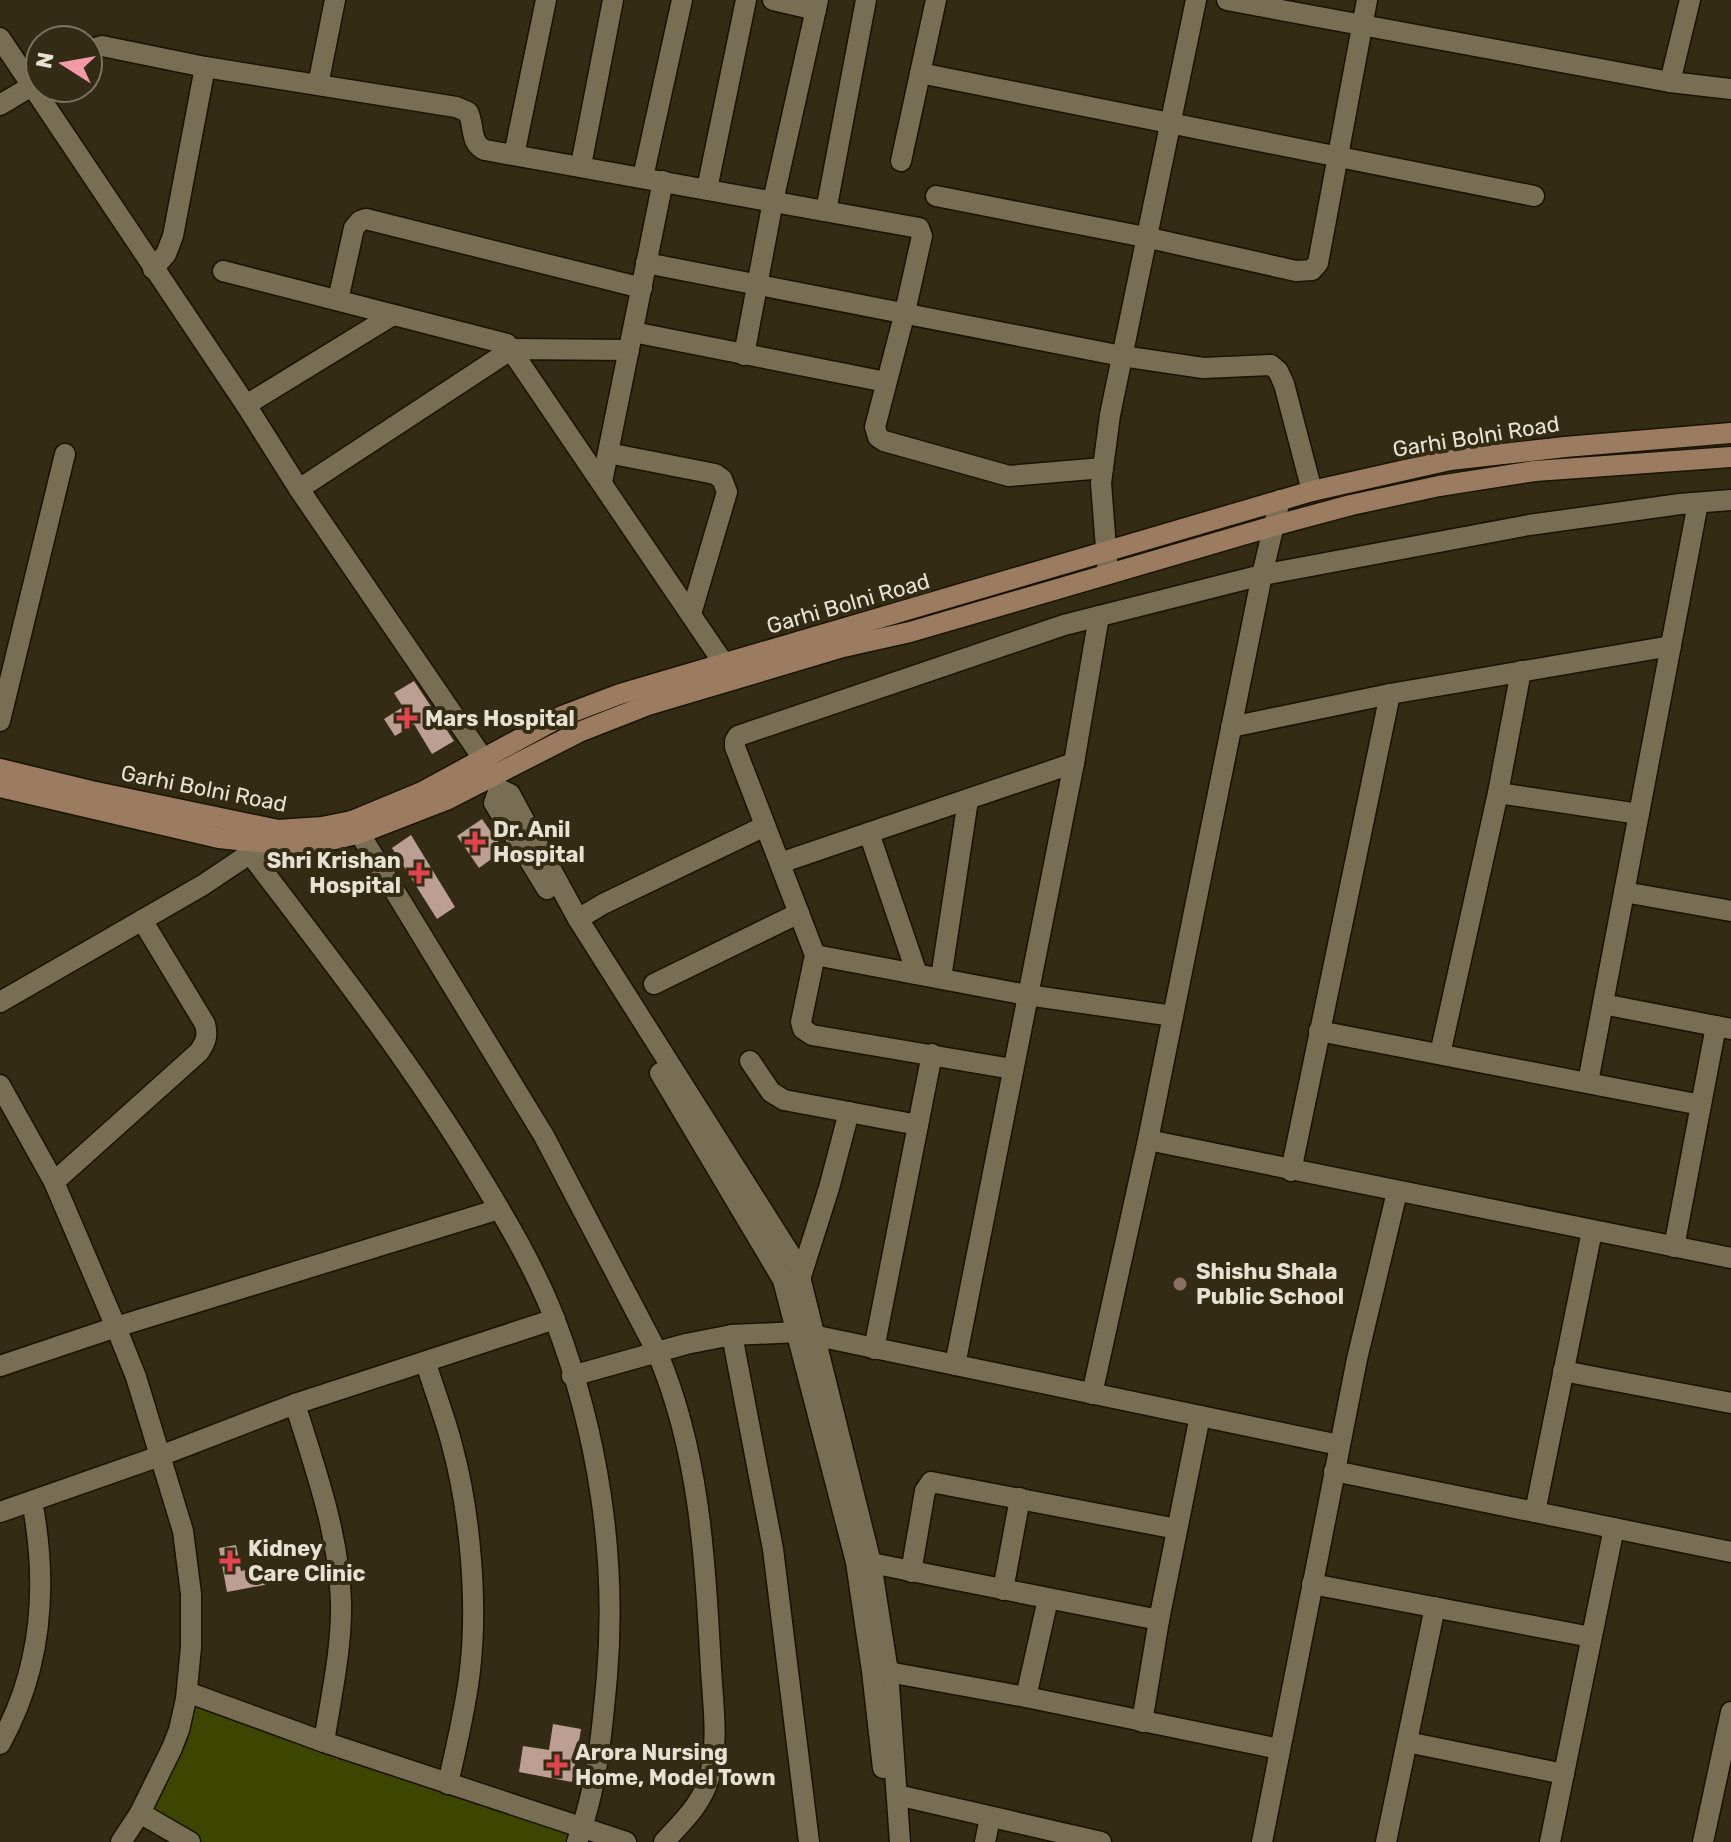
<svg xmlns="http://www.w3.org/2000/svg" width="1731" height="1842" viewBox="0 0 1731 1842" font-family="Rubik,sans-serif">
<rect width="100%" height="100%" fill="#332b13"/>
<!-- green -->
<path fill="#3d4600" d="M184,1704L453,1792L572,1826L566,1842H190L140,1813Z"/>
<!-- building -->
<g fill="#bd9e92">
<path d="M414,681L454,741L432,754L414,724L395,736L384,719L403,707L394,693Z"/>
<path d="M482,819L504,850L479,868L457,836Z"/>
<path d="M411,835L455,907L437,919L392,848Z"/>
<path d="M236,1545L241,1571L267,1566L270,1584L227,1592L219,1548Z"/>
<path d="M553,1724L581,1729L572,1782L519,1772L523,1746L549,1750Z"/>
</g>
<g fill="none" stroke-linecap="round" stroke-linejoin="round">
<defs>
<g id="street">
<path d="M773,0L816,10"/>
<path d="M1227,0L1670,82L1731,89"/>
<path d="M0,38L246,405L299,489L484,760L499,789L510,794L578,919L797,1265L871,1563L888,1672L900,1842"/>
<path d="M88,50L102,46L205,67L456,107L468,112C475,126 469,143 485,150L919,228L922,236L905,312L875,427L878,437L884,441L1009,476L1103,468"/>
<path d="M920,73L1534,196"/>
<path d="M1670,82L1690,0"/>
<path d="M318,85L335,0"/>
<path d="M0,105L40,81"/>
<path d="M514,155L546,0"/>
<path d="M901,161L936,0"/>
<path d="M581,165L613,0"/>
<path d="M643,177L682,0"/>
<path d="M707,189L746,0"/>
<path d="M936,196L1145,237L1296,271L1312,270L1318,263L1367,0"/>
<path d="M826,211L866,0"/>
<path d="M646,263L1122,356L1203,368L1271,365L1278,371L1284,384L1312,491"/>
<path d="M153,269L166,254L173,236L205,67"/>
<path d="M223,271L507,344L733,677"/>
<path d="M338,300L354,228L360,221L366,219L642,288"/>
<path d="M633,332L886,382"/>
<path d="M744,355L773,201L818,0"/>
<path d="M246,405L393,315"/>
<path d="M608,453L715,474L722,479L727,492L691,614"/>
<path d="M602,482L663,181"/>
<path d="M299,489L512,349L629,350"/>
<path d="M1108,574L1101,483L1110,415L1196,0"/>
<path d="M0,721L65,454"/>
<path d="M1231,727L1390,694L1671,646"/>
<path d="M499,789L494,803L547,889"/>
<path d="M1498,793L1639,814"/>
<path d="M352,821L544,1136L657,1352C700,1453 705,1560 711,1669C713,1704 719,1744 709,1778C702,1804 682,1822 664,1842"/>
<path d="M869,833L917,974"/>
<path d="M251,855C331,960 411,1062 479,1175C507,1221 536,1270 555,1320C598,1433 617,1556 607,1676C602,1733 597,1788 577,1842"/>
<path d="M780,863L1074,763"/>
<path d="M1624,892L1731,911"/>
<path d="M578,919L603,904L765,826"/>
<path d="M815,955L1027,995L1173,1016"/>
<path d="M941,978L968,800"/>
<path d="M654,984L799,913"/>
<path d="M0,1002L203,885L261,846"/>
<path d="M1603,1004L1731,1029"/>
<path d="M1319,1031L1701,1105"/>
<path d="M1440,1054L1498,793L1521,671"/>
<path d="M750,1061L771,1092L784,1100L918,1125"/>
<path d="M1012,1069L812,1035L803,1029L801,1022L815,955L735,747V741L738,736L1064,625L1262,575L1529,525L1680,504L1731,500"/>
<path d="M660,1073L783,1280L856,1562L872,1671L883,1768"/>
<path d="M1588,1082L1698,503"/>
<path d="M0,1085L54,1182L116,1327L136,1377L183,1531L191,1594V1647L186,1699L179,1730L172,1748L140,1813L121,1842"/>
<path d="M1148,1140L1731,1258"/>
<path d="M1291,1171L1390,694"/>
<path d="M54,1182L199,1052C206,1042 208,1036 205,1024L142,920"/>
<path d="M1674,1247L1716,1026"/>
<path d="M801,1276L829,1188L849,1112"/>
<path d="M732,1335L773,1549L809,1842"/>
<path d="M874,1349L932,1054"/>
<path d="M426,1363C434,1390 445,1417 452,1445C470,1511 478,1602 470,1670C466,1708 456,1747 448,1784"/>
<path d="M955,1365L1074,763L1099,616"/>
<path d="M0,1366L116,1327L499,1209"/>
<path d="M1563,1371L1731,1403"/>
<path d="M572,1376L686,1344L732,1335L798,1332L1339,1445"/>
<path d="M1092,1394L1148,1140L1262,575L1280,500"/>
<path d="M295,1404C315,1468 339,1534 341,1602C342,1649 331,1696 324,1742"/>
<path d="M1334,1471L1731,1552"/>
<path d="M0,1512L160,1456L295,1404L555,1319"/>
<path d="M1535,1512L1592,1231"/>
<path d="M871,1563L1159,1620"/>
<path d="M911,1572L925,1491L931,1482L1177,1529"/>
<path d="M1312,1584L1591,1637"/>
<path d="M1003,1590L1020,1498"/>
<path d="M888,1672L1026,1697L1279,1749"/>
<path d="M187,1692L324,1742L626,1842"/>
<path d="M1026,1697L1048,1599"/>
<path d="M1142,1722L1159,1620L1200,1416"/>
<path d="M1407,1742L1564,1774"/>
<path d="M0,1744C42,1669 48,1585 32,1501"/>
<path d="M897,1795L1101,1842"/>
<path d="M140,1813L190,1842"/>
<path d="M985,1842L990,1818"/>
<path d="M1262,1842L1357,1359L1397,1192"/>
<path d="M1386,1842L1435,1607"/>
<path d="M1550,1842L1614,1528"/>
<path d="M1703,1842L1731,1712"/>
</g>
<g id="secondary">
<path d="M0,769L91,791L278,830L322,827L352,821L422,792L562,716L620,694L1312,491L1450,460L1565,447L1731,433"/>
<path d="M0,787L219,838L286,845L335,839L361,833L446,800L579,732L648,705L843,647L910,632L1273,526L1351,505L1439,486L1535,471L1731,457"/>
</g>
</defs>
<!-- street casing -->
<use href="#street" stroke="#1a1300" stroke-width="23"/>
<!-- secondary casing -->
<use href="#secondary" stroke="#1a1300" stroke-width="23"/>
<!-- street -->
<use href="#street" stroke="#776e54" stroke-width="20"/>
<!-- secondary -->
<use href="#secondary" stroke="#9c7c61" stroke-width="20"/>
</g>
<!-- markers -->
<g fill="#e0444e" stroke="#332b13" stroke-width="3">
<path d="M403 706h8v8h8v8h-8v8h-8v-8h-8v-8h8z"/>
<path d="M471 830h8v8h8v8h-8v8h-8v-8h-8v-8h8z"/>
<path d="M415 861h8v8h8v8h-8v8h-8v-8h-8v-8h8z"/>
<path d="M226 1549h8v8h8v8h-8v8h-8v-8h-8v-8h8z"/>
<path d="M553 1753h8v8h8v8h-8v8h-8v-8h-8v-8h8z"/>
</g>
<circle fill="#8d6e63" stroke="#332b13" stroke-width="3" cx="1180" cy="1284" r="8"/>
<g text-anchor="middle" stroke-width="8" stroke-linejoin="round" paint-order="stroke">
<!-- street labels -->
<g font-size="22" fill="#e6e1d3" stroke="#332b13">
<text transform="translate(1476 436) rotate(-9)" y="8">Garhi Bolni Road</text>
<text transform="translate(848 603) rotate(-16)" y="8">Garhi Bolni Road</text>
<text transform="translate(204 788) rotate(11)" y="8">Garhi Bolni Road</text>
</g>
<!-- poi labels -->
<g font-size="22" font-weight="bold" fill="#e6e1d3" stroke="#332b13" text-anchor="start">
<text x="425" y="726">Mars Hospital</text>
<text x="493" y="837">Dr. Anil<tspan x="493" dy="25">Hospital</tspan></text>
<text x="401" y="868" text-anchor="end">Shri Krishan<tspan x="401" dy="25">Hospital</tspan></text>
<text x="1196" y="1279">Shishu Shala<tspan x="1196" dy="25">Public School</tspan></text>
<text x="248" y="1556">Kidney<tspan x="248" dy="25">Care Clinic</tspan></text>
<text x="575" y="1760">Arora Nursing<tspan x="575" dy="25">Home, Model Town</tspan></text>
</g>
</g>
<!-- north arrow -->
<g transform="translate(64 64) rotate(281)"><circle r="38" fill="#332b13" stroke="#7b7460" stroke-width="2"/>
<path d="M0-6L14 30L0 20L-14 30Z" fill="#f39aa8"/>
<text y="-12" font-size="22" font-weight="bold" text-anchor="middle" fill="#e6e1d3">N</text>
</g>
</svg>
